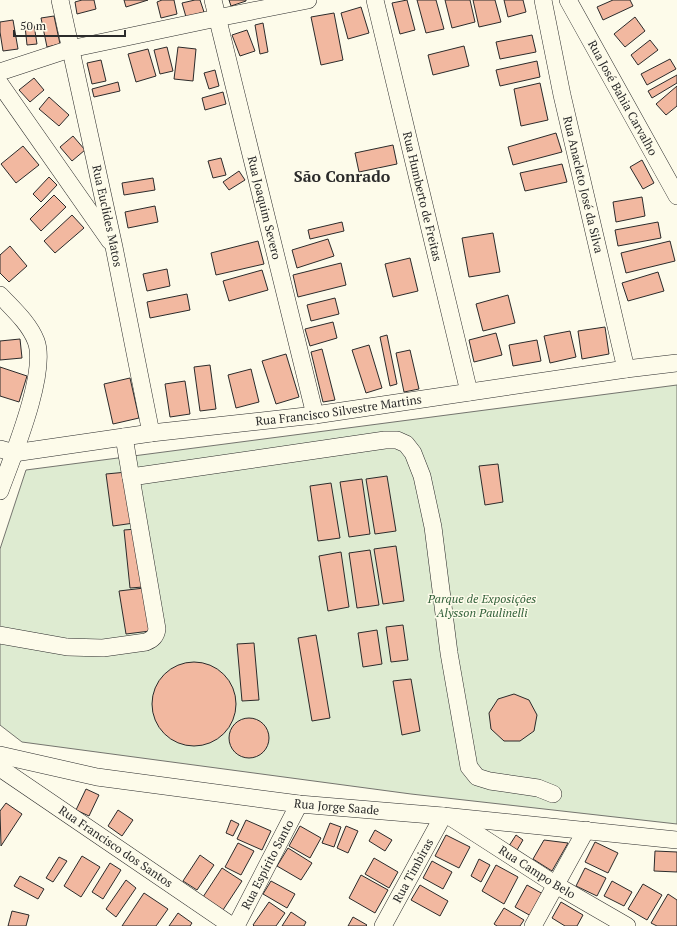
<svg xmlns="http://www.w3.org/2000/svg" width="677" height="926" viewBox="0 0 677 926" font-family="'PT Serif',serif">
<rect width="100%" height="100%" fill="#fdfbea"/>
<!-- green -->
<path fill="#deebd1" stroke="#74746e" d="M677,385V824L411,794L22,742L0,725V549L26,470Z"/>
<!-- building -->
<g fill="#f2b8a0" stroke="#2b2b2b">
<path d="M82,0H94L96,9L77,14L75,2Z"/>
<path d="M124,0H148L126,7Z"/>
<path d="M162,0H174L177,14L161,18L157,2Z"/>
<path d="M195,0H200L204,12L186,17L182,3Z"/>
<path d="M229,0H246V1L231,6Z"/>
<path d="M407,0L415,30L400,34L392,3Z"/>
<path d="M417,0H436L444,29L426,33Z"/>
<path d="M445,0H470L475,22L452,28Z"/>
<path d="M473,0H495L501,22L479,27Z"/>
<path d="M504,0H523L526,12L508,17Z"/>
<path d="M613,0H630L633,6L603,20L597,7Z"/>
<path d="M361,7L369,33L348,39L341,13Z"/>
<path d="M334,13L343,60L321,65L311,17Z"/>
<path d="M54,16L60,44L47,47L41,18Z"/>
<path d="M635,17L645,31L625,47L614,34Z"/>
<path d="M13,20L18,49L3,51L0,32V22Z"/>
<path d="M263,23L268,52L260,54L255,25Z"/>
<path d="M34,25L37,44L27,45L25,26Z"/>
<path d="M247,30L255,51L240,56L232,35Z"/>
<path d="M532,35L536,52L500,59L496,42Z"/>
<path d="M650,40L658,50L638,65L631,55Z"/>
<path d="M464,46L469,66L433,75L428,55Z"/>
<path d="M167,47L173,71L160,74L154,50Z"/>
<path d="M178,47L196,49L193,81L174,79Z"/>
<path d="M148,49L156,76L136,82L128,54Z"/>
<path d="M670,59L676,69L647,85L641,74Z"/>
<path d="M101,60L106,81L92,84L87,63Z"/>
<path d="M537,61L540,77L500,86L496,70Z"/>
<path d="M215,70L219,86L209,89L204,73Z"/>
<path d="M677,75V83L652,98L648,91Z"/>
<path d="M34,78L44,90L30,102L19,90Z"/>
<path d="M118,82L120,91L94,97L92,89Z"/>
<path d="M540,83L548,120L521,126L514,89Z"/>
<path d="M677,86V106L666,115L656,104Z"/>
<path d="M223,92L226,104L205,110L202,98Z"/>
<path d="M49,97L69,115L59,126L39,109Z"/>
<path d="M556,133L562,152L513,165L508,147Z"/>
<path d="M73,136L85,150L72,161L60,147Z"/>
<path d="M393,145L397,164L359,172L355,153Z"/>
<path d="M23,146L39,165L16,183L1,164Z"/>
<path d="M221,158L226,175L213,178L208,161Z"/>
<path d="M642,160L654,183L643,189L630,167Z"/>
<path d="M562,164L567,182L525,191L520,173Z"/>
<path d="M239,171L245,180L229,190L223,182Z"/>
<path d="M49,177L57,185L41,202L33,194Z"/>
<path d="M153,178L155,190L124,195L122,183Z"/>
<path d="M54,195L66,207L41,231L30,219Z"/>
<path d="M642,197L645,216L616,222L613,202Z"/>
<path d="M155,206L158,222L128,228L125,212Z"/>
<path d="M72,215L84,228L55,253L44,241Z"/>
<path d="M342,222L344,231L310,239L308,230Z"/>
<path d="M658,222L661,238L618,246L615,230Z"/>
<path d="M493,233L500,272L469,277L462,238Z"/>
<path d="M328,239L334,256L297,268L292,250Z"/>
<path d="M258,241L264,264L216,275L211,253Z"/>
<path d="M670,241L675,261L626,273L621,253Z"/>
<path d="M10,246L27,266L9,282L0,273V255Z"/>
<path d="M410,258L418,291L393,297L385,264Z"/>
<path d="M341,263L346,285L298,297L293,275Z"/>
<path d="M167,269L170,286L147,291L143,274Z"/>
<path d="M262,270L268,290L229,301L223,281Z"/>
<path d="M658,272L664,291L628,301L622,283Z"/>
<path d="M187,294L190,310L150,318L147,302Z"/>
<path d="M508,295L515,323L483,331L476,304Z"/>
<path d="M335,298L339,314L311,321L307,305Z"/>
<path d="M333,322L337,338L310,346L305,329Z"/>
<path d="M605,327L609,354L582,359L578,331Z"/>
<path d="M570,331L576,357L550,363L544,336Z"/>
<path d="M496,333L502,355L474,362L469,340Z"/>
<path d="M387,335L397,384L390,386L380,337Z"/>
<path d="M20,339L22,358L0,360V341Z"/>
<path d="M537,340L541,361L513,366L509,345Z"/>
<path d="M369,345L382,388L366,393L352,350Z"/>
<path d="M322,349L335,400L323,402L311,352Z"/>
<path d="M410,350L419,389L404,392L396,353Z"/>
<path d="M286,354L299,397L276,404L262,361Z"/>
<path d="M210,365L216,409L200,411L194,367Z"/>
<path d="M0,367L27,376L19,402L0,396Z"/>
<path d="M251,369L259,402L236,408L228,375Z"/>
<path d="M130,378L139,418L113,424L104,384Z"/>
<path d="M185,381L190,414L170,417L165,384Z"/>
<path d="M498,464L503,502L485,505L479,466Z"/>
<path d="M127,472L134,523L113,526L106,474Z"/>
<path d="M387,476L396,531L375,534L366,479Z"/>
<path d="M362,479L370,534L349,537L340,482Z"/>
<path d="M331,483L340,538L318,541L310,486Z"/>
<path d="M137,529L143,587L130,588L124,530Z"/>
<path d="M396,546L404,601L383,604L374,549Z"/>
<path d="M370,550L379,605L357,608L349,553Z"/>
<path d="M341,552L349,607L328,611L319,556Z"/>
<path d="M144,588L150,631L126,634L119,591Z"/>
<path d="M403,625L408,660L391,662L386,627Z"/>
<path d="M377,630L382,664L363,667L358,633Z"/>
<path d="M316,635L330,718L312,721L298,638Z"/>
<path d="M254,643L259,700L242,701L237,644Z"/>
<circle cx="194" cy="704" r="42"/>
<path d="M411,679L420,731L402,735L393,681Z"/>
<path d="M514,694L529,700L537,715L534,731L520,741H504L491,729L489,713L498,699Z"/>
<circle cx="249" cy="738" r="20"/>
<path d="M86,789L99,795L89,816L76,810Z"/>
<path d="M6,803L22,814L1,846L0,811Z"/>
<path d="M118,810L133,820L122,836L108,826Z"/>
<path d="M231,820L239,824L233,836L226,833Z"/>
<path d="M246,820L271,831L262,850L237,839Z"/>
<path d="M330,823L341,827L334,847L322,843Z"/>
<path d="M300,826L321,838L310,858L289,846Z"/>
<path d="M346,826L358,831L348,853L337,848Z"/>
<path d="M375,830L392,840L385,851L369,841Z"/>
<path d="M446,835L470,847L459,868L435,856Z"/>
<path d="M516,835L523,840L517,850L509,846Z"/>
<path d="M544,840L568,843L552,871L533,859Z"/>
<path d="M595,842L618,853L608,873L585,862Z"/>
<path d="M238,843L254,851L241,875L225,867Z"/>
<path d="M288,848L312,863L301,880L277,866Z"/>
<path d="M655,851L677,852V872L654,871Z"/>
<path d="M200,855L214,865L197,890L183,881Z"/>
<path d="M82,856L100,867L81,897L64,886Z"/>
<path d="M59,857L67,861L53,882L46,878Z"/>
<path d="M374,858L398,872L389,888L365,874Z"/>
<path d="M479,859L490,865L481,882L471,876Z"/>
<path d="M432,861L452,872L443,889L423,878Z"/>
<path d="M110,863L121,870L103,899L92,892Z"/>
<path d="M496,865L518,877L504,904L482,891Z"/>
<path d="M222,868L242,881L223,910L203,897Z"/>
<path d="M585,868L606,878L597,896L576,886Z"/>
<path d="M361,875L388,890L375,913L349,898Z"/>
<path d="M20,876L44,889L38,899L14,886Z"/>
<path d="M126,880L136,888L116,917L106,909Z"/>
<path d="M271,881L295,894L287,908L263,894Z"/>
<path d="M612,881L632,892L624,906L604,896Z"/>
<path d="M643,884L662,895L647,920L628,909Z"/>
<path d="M420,885L448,901L440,916L411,900Z"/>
<path d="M527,885L543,894L531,916L515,907Z"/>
<path d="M144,893L168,909L156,926H122Z"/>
<path d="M668,894L677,900V926H657L651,923Z"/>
<path d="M269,902L285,913L276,926H254L253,925Z"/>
<path d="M561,902L583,915L577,926H565L552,918Z"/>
<path d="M504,908L524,920L520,926H497L494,924Z"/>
<path d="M12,911L29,915L26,926H8Z"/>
<path d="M291,912L306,922L304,926H282Z"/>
<path d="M178,913L192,923L190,926H169Z"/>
<path d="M353,917L367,925L366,926H348Z"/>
</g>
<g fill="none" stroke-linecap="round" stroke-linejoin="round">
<defs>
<g id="minor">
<path id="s1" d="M60,0L114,247L151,433"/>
<path id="s2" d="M213,0L315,415"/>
<path id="s3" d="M375,0L469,392"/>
<path id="s4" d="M543,0L562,95L626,369"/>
<path id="s5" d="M568,0L677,196"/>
<path d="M0,72L70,49L217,18L308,0"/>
<path d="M0,84L110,241"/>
<path d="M0,295C13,309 29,323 36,341C48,372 12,458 0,491"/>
<path id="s6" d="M0,449L14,453L151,433L315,415L626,369L677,363"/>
<path d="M131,477L385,440H397L406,444L413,453L422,476L433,527L449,653L469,767L477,777L490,781L538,788L553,794"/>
<path d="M0,635L67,647L103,648L146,642C153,639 156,636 157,629L124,437"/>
<path id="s7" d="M0,755L97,777L299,804L443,816L677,840"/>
<path id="s8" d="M0,768L232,926"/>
<path id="s9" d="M452,818L556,885L627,926"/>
<path id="s10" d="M236,926L299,804"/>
<path id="s11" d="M383,926L443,816"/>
<path d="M533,926L586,830"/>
</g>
</defs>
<!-- minor casing -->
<use href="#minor" stroke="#2b2b2b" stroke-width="18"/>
<!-- minor -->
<use href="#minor" stroke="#fdfbea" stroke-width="17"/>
</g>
<g text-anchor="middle" stroke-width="3" stroke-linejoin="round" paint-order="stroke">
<!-- street labels -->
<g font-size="12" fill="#2b2b2b" stroke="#fdfbea">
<text dy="4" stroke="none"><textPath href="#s5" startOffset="112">Rua José Bahia Carvalho</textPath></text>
<text dy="4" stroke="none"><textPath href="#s4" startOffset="189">Rua Anacleto José da Silva</textPath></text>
<text dy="4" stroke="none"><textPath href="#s3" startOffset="202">Rua Humberto de Freitas</textPath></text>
<text dy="4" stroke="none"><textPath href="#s2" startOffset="214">Rua Joaquim Severo</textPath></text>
<text dy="4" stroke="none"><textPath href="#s1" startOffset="221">Rua Euclides Matos</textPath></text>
<text dy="4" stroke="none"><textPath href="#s6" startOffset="342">Rua Francisco Silvestre Martins</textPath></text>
<text dy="4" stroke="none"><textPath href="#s7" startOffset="341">Rua Jorge Saade</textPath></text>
<text dy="4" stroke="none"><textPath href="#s8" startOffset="140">Rua Francisco dos Santos</textPath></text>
<text dy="4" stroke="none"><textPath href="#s10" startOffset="69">Rua Espírito Santo</textPath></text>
<text dy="4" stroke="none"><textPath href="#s11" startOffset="63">Rua Timbiras</textPath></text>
<text dy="4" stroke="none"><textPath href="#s9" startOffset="101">Rua Campo Belo</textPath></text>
</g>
<!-- park labels -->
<g font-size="12" font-style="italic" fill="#34623c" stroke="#fdfbea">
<text x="482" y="603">Parque de Exposições<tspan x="482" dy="14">Alysson Paulinelli</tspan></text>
</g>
<!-- district labels -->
<g font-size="16" font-weight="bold" fill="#2b2b2b" stroke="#fdfbea">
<text x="342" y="182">São Conrado</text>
</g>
</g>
<!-- scale -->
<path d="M14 30v6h111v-6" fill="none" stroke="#2b2b2b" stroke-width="2"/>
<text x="20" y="30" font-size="12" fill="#2b2b2b" stroke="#fdfbea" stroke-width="3" paint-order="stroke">50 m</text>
</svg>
